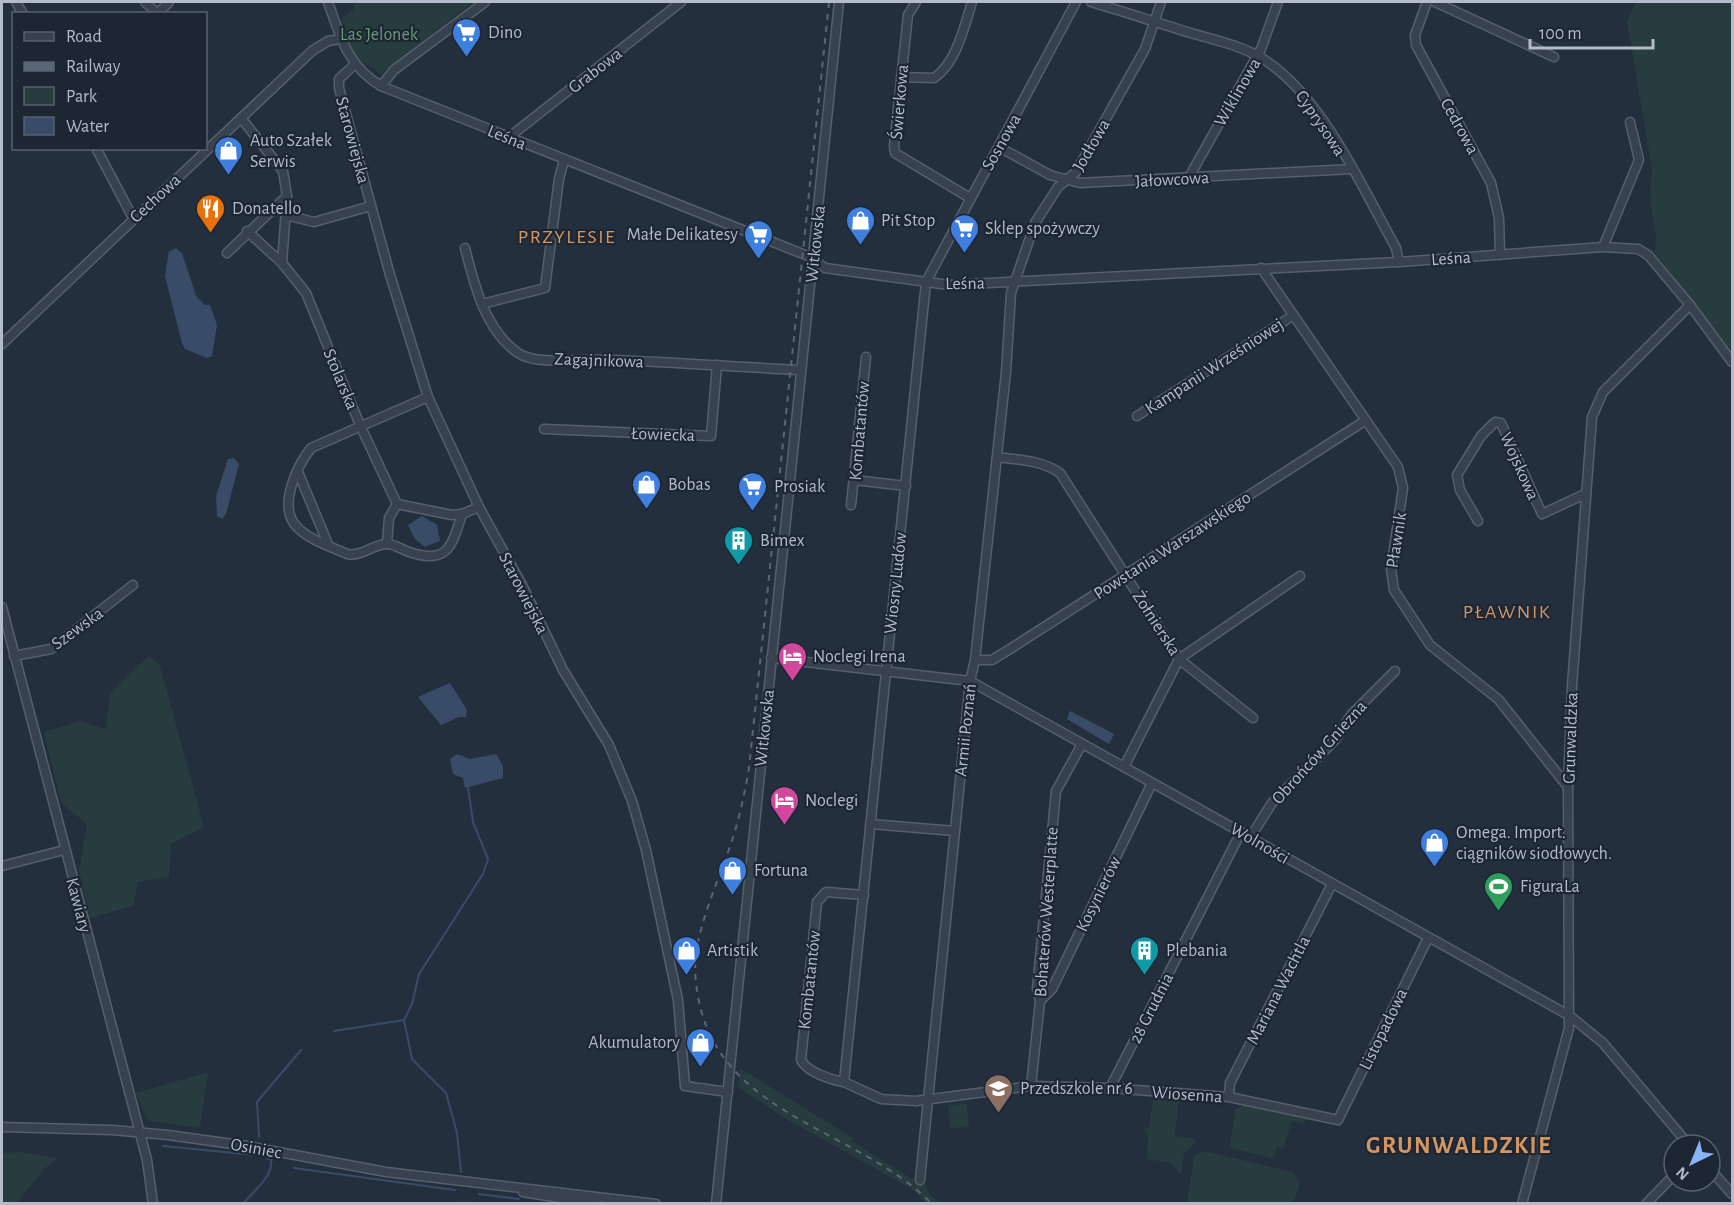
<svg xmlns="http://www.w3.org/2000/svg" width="1734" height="1205" viewBox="0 0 1734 1205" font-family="'Alegreya Sans',sans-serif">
<rect width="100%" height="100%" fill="#242f3e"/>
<!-- green -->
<g fill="#263c3f">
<path d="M354,2H473L381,74L351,53L342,18L354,9Z"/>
<path d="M1636,2H1732V353L1655,253L1656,235L1650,201L1652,169L1627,21Z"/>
<path d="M149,656L160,666L204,827L171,844L169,877L138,882L133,906L90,918L79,870L87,824L61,803L44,732L80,721L106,729L110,693Z"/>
<path d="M740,1068L853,1138L852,1141L912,1179L914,1177L925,1183L929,1194L940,1203H926L910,1188L788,1120L738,1087Z"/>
<path d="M208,1072L200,1128L147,1120L136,1093Z"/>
<path d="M1154,1094L1179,1099L1175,1136L1195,1139V1143L1184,1154L1181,1175L1171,1163L1147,1159L1148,1137L1143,1127L1149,1128Z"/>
<path d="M967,1104L969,1127L950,1128L948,1105Z"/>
<path d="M1244,1104L1306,1119L1304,1124L1292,1121L1283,1149L1277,1146L1273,1158L1230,1148L1235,1110Z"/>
<path d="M1203,1151L1293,1172L1300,1183L1293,1203H1187L1194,1156Z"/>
<path d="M20,1152L58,1158L44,1169L17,1203H2V1153Z"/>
</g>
<!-- water -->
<g fill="#394c67">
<path d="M176,248L182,253L196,296L205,305H210L217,325L212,356L207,358L185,349L182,343L165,276L169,252Z"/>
<path d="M234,458L239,464L226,514L222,519L217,516L216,496L228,459Z"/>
<path d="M422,516L437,525L440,541L425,547L415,539L408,525Z"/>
<path d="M450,683L467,710L466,717H459L441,725L418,697Z"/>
<path d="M1070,711L1114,734L1109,744L1067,719Z"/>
<path d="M457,754L470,759L496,754L503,766V778L465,788L463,778L453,774L450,759Z"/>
</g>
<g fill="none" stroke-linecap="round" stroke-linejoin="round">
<!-- stream -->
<g stroke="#394c67" stroke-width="2">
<path d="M404,1020L412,1059L446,1093L457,1133L461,1172"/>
<path d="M334,1031L404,1020L412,1004L419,974L483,874L488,859L473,822L468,787"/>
<path d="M259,1137L257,1102L301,1050"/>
<path d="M163,1146L255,1155"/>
<path d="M294,1168L455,1190"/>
<path d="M479,1194L519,1199"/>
<path d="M464,1202V1204"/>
<path d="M243,1204C254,1190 274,1177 271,1158L268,1159"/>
</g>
<defs>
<g id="minor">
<path d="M16,2L23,14"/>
<path d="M145,2L157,13"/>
<path d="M328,2C340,36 348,67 381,86L808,256L825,268L949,285L1399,262L1603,247L1638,249L1648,255L1690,305L1732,362"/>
<path d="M916,2L908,15L894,146L895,153L970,198"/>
<path d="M1076,2L926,282L844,1082L881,1099L916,1101L1031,1086L1110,1088L1229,1097L1338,1120L1428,938"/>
<path d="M1091,2C1125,12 1158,23 1191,33C1214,40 1239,45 1260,57C1322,94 1361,186 1396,248L1399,262"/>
<path d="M1427,2L1415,35L1416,45L1491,183L1499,218L1500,255"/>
<path d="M1435,2L1554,57"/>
<path d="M157,14L169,2"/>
<path d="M354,65L339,79V88L390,275L428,397L479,507L523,587L563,670L609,745L632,801L646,850L678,1000L685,1086L728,1092"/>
<path d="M901,77L934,78C956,64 965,25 972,2"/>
<path d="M381,86L394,70L485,2"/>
<path d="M241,118L283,171L287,196L282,263L306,293L360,425L397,504L389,518L387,544"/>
<path d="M508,138L681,2"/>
<path d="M999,147L1050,175L1080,183L1352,169"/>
<path d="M96,148L133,218"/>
<path d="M1188,179L1261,49L1278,2"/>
<path d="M286,215L314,222L371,206"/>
<path d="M247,231L282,263"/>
<path d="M1603,247L1639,160L1630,122"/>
<path d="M465,248C474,284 485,330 518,353C537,366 585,358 609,360C673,362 737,367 801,370"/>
<path d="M227,253L287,196"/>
<path d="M1261,268L1398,467L1403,488L1391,569L1394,590L1430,645L1498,699L1568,787"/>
<path d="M482,304L545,288L559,179L564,160"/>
<path d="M2,344L312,51L328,41L341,39"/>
<path d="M428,397L311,448C297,466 277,507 297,527C309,540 332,547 347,554C362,557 373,544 387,544C394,544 403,550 409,552C448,565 452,546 462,514L479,507"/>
<path d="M1137,416L1292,316"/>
<path d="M544,429L711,436L717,365"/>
<path d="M997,457C1019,460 1041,460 1060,473L1179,659L1253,718"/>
<path d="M298,472L328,544"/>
<path d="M854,480L906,486"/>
<path d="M397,504L452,515L462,514"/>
<path d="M851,505L866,357"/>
<path d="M1478,521L1460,490L1457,475L1481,436L1495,422L1501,423L1542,514L1585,494"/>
<path d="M2,607L147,1160L153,1204"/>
<path d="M14,656L51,649L133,585"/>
<path d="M771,658L970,681L1570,1016L1603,1043L1689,1145"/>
<path d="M975,660H992L1010,649L1366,420"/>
<path d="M1124,767L1179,659L1300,576"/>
<path d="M870,824L955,831"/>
<path d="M1250,838L1272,803L1335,740L1351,715L1395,671"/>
<path d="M2,866L64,850"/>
<path d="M1040,1001L1052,989L1152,783"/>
<path d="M844,1082C831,1080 807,1072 801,1060L817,902L826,892L864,895"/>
<path d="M1031,1086L1040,1001L1037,989L1056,791L1082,744"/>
<path d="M1110,1088L1241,832"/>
<path d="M1229,1097L1230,1083L1332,884"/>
<path d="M2,1127L112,1130L168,1135L247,1146L386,1172L656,1204"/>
<path d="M1710,1169L1732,1194"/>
<path d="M920,1180L970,681L975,660L1006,372L1011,293L1035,223L1058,187L1076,172L1145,49L1161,2"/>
<path d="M523,1192L596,1204"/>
<path d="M716,1204L839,2"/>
<path d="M1522,1204L1569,1028L1568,787L1572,686L1592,417L1603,392L1690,305"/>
<path d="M1646,1204L1674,1175"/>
</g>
</defs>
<!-- minor casing -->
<use href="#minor" stroke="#565f6c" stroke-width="11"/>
<!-- minor -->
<use href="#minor" stroke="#38414e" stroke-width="8"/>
<!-- rail -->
<path stroke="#5a6575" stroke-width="2" stroke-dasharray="6 6" stroke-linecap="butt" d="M829,2L749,768C744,797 738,825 728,852C717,883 703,915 697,947C693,968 696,990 701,1010C729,1117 862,1132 932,1204"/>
</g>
<!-- icons -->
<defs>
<symbol id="supermarket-pin" viewBox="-11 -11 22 30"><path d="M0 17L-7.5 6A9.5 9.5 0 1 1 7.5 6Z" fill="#3f7fe0" stroke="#1d2633"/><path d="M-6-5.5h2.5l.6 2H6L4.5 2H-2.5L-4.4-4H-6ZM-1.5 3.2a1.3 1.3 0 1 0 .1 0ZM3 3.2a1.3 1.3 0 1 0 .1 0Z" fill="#fff"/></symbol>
<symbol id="shop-pin" viewBox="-11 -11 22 30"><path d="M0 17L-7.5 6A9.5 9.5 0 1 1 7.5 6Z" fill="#3f7fe0" stroke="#1d2633"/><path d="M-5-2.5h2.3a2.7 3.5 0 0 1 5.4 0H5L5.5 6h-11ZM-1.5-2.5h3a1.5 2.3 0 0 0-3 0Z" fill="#fff"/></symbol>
<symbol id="restaurant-pin" viewBox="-11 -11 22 30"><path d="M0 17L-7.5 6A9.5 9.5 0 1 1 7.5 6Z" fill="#e8710a" stroke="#1d2633"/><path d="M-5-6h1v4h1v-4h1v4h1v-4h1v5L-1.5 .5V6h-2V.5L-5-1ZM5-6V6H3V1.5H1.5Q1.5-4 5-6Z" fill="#fff"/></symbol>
<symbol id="building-pin" viewBox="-11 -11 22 30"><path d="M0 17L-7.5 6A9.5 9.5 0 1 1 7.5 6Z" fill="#0f9aa8" stroke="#1d2633"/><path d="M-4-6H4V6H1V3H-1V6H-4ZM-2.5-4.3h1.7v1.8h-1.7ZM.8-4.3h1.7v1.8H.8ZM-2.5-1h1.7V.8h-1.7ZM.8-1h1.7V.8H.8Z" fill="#fff"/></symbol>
<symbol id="hotel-pin" viewBox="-11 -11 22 30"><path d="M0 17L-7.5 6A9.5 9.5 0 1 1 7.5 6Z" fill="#d1479c" stroke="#1d2633"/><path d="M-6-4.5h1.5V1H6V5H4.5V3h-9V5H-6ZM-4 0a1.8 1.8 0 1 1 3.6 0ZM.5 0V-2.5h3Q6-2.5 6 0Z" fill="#fff"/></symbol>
<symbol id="stadium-pin" viewBox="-11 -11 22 30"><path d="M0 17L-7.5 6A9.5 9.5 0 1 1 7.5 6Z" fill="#2e9e5b" stroke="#1d2633"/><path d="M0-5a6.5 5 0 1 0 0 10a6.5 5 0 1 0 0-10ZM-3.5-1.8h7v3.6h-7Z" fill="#fff"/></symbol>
<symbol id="school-pin" viewBox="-11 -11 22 30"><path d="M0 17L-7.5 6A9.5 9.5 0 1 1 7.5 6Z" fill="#8d6e63" stroke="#1d2633"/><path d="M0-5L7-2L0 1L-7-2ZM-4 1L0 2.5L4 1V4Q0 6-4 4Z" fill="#fff"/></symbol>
</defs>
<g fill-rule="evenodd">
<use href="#supermarket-pin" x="450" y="16" width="33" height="45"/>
<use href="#shop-pin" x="212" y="134" width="33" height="45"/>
<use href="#restaurant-pin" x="194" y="192" width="33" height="45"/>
<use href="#shop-pin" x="844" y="204" width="33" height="45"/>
<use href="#supermarket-pin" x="948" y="212" width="33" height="45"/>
<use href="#supermarket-pin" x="742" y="218" width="33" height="45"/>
<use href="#shop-pin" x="630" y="468" width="33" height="45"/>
<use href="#supermarket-pin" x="736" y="470" width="33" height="45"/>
<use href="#building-pin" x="722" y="524" width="33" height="45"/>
<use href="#hotel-pin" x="776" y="640" width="33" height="45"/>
<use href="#hotel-pin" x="768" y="784" width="33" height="45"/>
<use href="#shop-pin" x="1418" y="826" width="33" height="45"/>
<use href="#shop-pin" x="716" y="854" width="33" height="45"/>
<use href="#stadium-pin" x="1482" y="870" width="33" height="45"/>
<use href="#shop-pin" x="670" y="934" width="33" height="45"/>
<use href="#building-pin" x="1128" y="934" width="33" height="45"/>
<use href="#shop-pin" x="684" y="1026" width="33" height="45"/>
<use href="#school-pin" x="982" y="1072" width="33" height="45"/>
</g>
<g text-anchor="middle" stroke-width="4.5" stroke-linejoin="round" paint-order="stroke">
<!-- poi labels -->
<g font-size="18" fill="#b4bcc9" stroke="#1d2633" text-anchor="start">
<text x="488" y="38">Dino</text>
<text x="250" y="146">Auto Szałek<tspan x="250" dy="21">Serwis</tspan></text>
<text x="232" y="214">Donatello</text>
<text x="881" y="226">Pit Stop</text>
<text x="985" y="234">Sklep spożywczy</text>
<text x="738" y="240" text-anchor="end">Małe Delikatesy</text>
<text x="668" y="490">Bobas</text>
<text x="774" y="492">Prosiak</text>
<text x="760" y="546">Bimex</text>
<text x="813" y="662">Noclegi Irena</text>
<text x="805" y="806">Noclegi</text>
<text x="1456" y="838">Omega. Import.<tspan x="1456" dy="21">ciągników siodłowych.</tspan></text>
<text x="754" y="876">Fortuna</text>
<text x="1520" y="892">FiguraLa</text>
<text x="707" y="956">Artistik</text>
<text x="1166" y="956">Plebania</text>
<text x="680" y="1048" text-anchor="end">Akumulatory</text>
<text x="1020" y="1094">Przedszkole nr 6</text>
</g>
<!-- park labels -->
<g font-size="18" fill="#6b9a76" stroke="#1d2633">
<text x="379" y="40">Las Jelonek</text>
</g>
<!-- street labels -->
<g font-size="18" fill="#b4bcc9" stroke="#1d2633">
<text transform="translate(595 70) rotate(-38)" y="6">Grabowa</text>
<text transform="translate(1237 92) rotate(-60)" y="6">Wiklinowa</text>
<text transform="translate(899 102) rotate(-85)" y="6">Świerkowa</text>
<text transform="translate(1321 123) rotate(56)" y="6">Cyprysowa</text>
<text transform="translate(1460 126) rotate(61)" y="6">Cedrowa</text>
<text transform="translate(507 137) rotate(22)" y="6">Leśna</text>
<text transform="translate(353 140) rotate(75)" y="6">Starowiejska</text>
<text transform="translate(1001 142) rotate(-61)" y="6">Sosnowa</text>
<text transform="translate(1091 145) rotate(-60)" y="6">Jodłowa</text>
<text transform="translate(1172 179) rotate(-3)" y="6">Jałowcowa</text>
<text transform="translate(155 198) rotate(-43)" y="6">Cechowa</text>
<text transform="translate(815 244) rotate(-84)" y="6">Witkowska</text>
<text transform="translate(1451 258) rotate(-4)" y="6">Leśna</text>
<text transform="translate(965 283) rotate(-1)" y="6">Leśna</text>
<text transform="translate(599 360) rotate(2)" y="6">Zagajnikowa</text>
<text transform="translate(1214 366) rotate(-33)" y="6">Kampanii Wrześniowej</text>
<text transform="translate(341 379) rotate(67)" y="6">Stolarska</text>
<text transform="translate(859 431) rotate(-85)" y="6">Kombatantów</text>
<text transform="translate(663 434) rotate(2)" y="6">Łowiecka</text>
<text transform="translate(1520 466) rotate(66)" y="6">Wojskowa</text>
<text transform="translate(1396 540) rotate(-81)" y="6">Pławnik</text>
<text transform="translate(1172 545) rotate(-33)" y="6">Powstania Warszawskiego</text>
<text transform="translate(895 583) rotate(-84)" y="6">Wiosny Ludów</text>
<text transform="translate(524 593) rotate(63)" y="6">Starowiejska</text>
<text transform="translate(1157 623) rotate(57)" y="6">Żołnierska</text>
<text transform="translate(77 628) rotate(-36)" y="6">Szewska</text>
<text transform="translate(764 728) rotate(-84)" y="6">Witkowska</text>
<text transform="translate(965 730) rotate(-84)" y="6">Armii Poznań</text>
<text transform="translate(1570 738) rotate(-88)" y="6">Grunwaldzka</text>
<text transform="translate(1319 752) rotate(-48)" y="6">Obrońców Gniezna</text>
<text transform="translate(1260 843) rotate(30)" y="6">Wolności</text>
<text transform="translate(1098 894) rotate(-64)" y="6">Kosynierów</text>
<text transform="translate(79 905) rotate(75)" y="6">Kawiary</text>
<text transform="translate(1046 912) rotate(-86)" y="6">Bohaterów Westerplatte</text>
<text transform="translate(809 980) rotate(-84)" y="6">Kombatantów</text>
<text transform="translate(1278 990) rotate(-63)" y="6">Mariana Wachtla</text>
<text transform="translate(1151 1008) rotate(-63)" y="6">28 Grudnia</text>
<text transform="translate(1383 1029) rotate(-64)" y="6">Listopadowa</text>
<text transform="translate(1187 1094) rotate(4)" y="6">Wiosenna</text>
<text transform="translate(256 1148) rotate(10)" y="6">Osiniec</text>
</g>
<!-- neighbourhood labels -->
<g font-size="20" letter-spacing="1.5" fill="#d59563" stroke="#1d2633">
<text x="567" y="243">PRZYLESIE</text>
<text x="1507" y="618">PŁAWNIK</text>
</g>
<!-- district labels -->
<g font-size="24" font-weight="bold" letter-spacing="1.5" fill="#d59563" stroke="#1d2633">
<text x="1459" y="1153">GRUNWALDZKIE</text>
</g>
</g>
<!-- border -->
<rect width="1734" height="1205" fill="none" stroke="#b4bcc9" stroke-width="6"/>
<!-- legend -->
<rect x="12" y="12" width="195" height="138" fill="#1d2633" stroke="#59626f" stroke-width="1.5"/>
<rect x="24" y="32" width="30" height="9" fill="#38414e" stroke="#59626f" stroke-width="1.5"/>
<text x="66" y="42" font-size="18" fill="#b4bcc9">Road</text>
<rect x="24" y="62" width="30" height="9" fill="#5a6575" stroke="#59626f" stroke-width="1.5"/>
<text x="66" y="72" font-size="18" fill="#b4bcc9">Railway</text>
<rect x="24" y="87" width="30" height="18" fill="#263c3f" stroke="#59626f" stroke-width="1.5"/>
<text x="66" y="102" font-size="18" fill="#b4bcc9">Park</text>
<rect x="24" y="117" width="30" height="18" fill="#394c67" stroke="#59626f" stroke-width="1.5"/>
<text x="66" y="132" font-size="18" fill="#b4bcc9">Water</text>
<!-- north arrow -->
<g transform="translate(1692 1163) rotate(223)"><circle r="28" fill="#1d2633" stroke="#59626f" stroke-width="1.5"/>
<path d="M0-4.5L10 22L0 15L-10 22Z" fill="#8ab4f8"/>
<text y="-9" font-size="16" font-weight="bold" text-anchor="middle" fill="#b4bcc9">N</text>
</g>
<!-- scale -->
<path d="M1530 39v9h123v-9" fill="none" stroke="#b4bcc9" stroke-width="3"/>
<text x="1539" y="39" font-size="18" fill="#b4bcc9" stroke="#1d2633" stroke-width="4.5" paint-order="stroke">100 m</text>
</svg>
